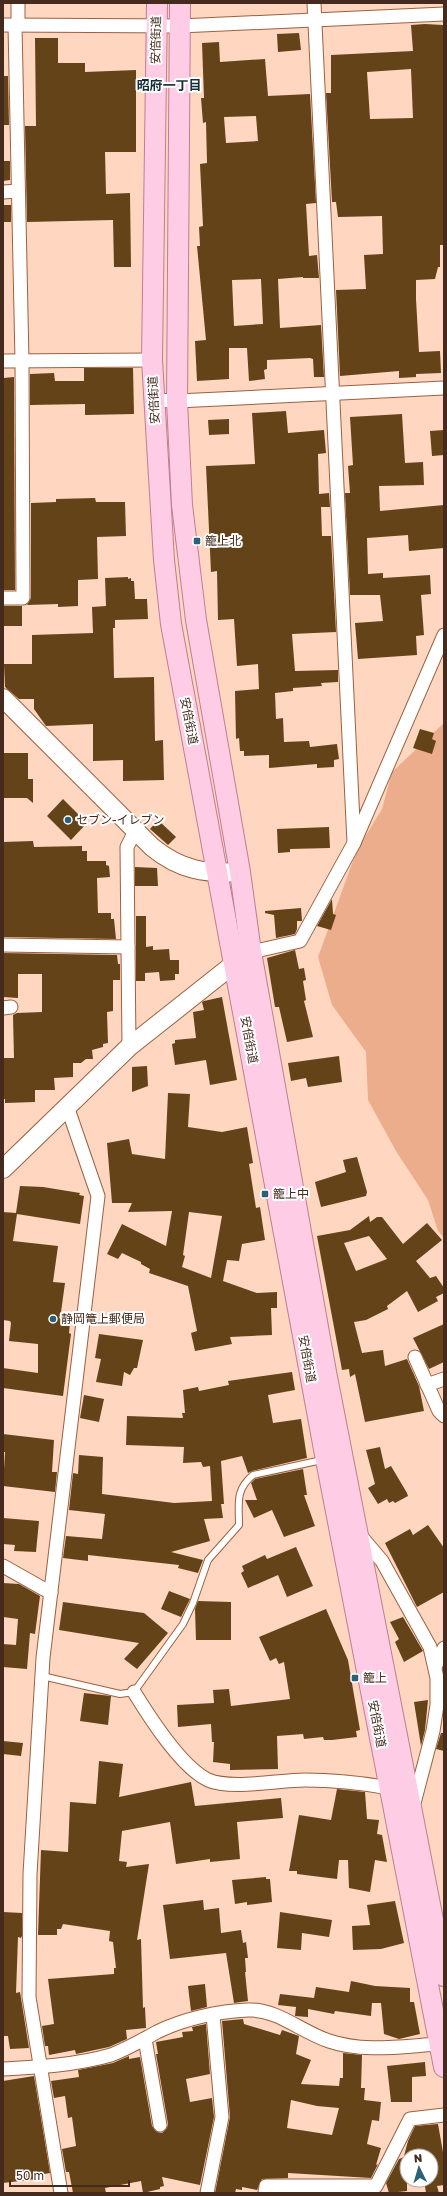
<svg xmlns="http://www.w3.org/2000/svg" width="447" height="2196" viewBox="0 0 447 2196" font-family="'Golos Text','Noto Sans JP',sans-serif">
<rect width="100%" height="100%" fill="#ffd6c0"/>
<!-- green -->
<path fill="#ecad8c" d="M444,723V1238L438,1231L428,1200L396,1151L368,1100L366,1052L332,1005L318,957L357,850L382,809L392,772Z"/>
<!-- building -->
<g fill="#644318" fill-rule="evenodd">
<path d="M425,24L443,25L444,245H440V267H438L435,279L416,280V299L419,352L440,351L441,373L416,374V377L399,378V371L340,376L336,290L366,289L364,255L383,254L382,216L338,217L336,202H332L326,93H331V55L413,51L411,25ZM411,69L413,118L370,119L367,72Z"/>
<path d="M299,33L301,50L278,52L277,34Z"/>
<path d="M35,38H58V63H85V72L136,70V152H105L106,194L130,193L131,267H114L113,220L27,222L25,126H36Z"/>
<path d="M219,42L220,62L265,59L268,96L310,94L316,203L306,204L309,256L317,255L319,278H303V277L278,279L280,328L321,325L324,377H314L313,359L310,358L267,360V369L264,370L265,379L249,381L247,348H229V379L197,381L195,341L206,340L197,246H200L199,227L203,226L200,164L207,163L206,122L203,123L201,98H204L202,43ZM256,116L258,141L226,143L224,117ZM261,279L263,324L234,326L232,280Z"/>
<path d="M3,76H8L9,125H3Z"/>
<path d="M3,161H10V180L3,181Z"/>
<rect x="3" y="205" width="8" height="17"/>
<path d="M84,368H133L134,414L85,415V404L30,405V374L54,373L55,381H84Z"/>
<path d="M14,377L15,590H3V378Z"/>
<path d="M286,411L288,433L324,430L326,453L318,454L319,494L329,493L330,507H321L322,536H331L336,632L292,634L295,671L338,670V682L321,683L322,686L293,688V691L275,693L276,719L283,718L284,742L309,741L310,747L337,744L339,759L334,760V767L317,768V764L269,768V755L244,756V751H240L239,738L236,739L235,691L259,689L258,664L237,666L234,619L218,620L217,571L211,572L206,466L255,464L252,413Z"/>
<path d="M402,414L405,463L423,462L424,485L379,486L380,511L444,505V548L409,551L408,535L367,538L368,574L383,573V578L430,575L431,594L421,595L424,635L416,636L417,655L358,659L355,623L383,621L380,595H350L345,493H350L348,466L353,465L350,417Z"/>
<path d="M229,419V434L209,435L208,420Z"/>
<path d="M444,430V455L432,456L430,431Z"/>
<path d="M95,498L96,502H125L126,536L97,537L98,579L78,580V606L58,607V604L27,605L31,598V503L56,502V499Z"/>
<path d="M128,577V579L131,578V581H134L135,599H147L148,619L115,620V628H113L114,678L154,677L155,741L163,740L164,780L123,781V760L93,761V724L46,726L34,709V699H19L5,687L4,664H32V635L93,633L92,607L106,606L105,578Z"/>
<rect x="3" y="606" width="19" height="20"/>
<path d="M420,729L434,733L432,739L436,741L432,754L413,748Z"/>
<path d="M3,753H28V779H33V803L27,798H3Z"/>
<path d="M63,799L87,823L71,840L47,816Z"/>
<path d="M158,820L176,837L168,845L150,829Z"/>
<path d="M329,827L330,848L290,849V852L278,853L277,829Z"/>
<path d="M33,841L34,847L82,846V851H87V861H106V865L109,866L110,877L97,878L98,913H111V919H114L116,939L3,937V842Z"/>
<path d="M135,867L157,868L158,886H135Z"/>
<path d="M332,899L333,914L336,915L331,930L317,926Z"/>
<path d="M301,908L302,921H297V929L295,934L276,938L274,915L265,913V911Z"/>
<path d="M136,916H146V947L153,946V950L169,949L170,960H179V974H175V980L160,981L159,972L145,973V981H136Z"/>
<path d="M295,950L299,969L304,968L306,980L303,981L306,1000L304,1001L313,1037L287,1042L279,1007H275L267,958Z"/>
<path d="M3,953L117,955L118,964H120V980H113V1011L107,1012L108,1043L103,1044V1047L92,1050L93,1059H86L81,1063H73V1077L54,1078L55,1090H35V1102L5,1103V1099H3V1058H14L13,1015L17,1013L42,1012V974H18V998L3,997Z"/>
<path d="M222,997L237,1080L210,1085L206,1060L175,1065L172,1044L175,1043V1040L196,1038L193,1012L204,1010L202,1002L204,1001Z"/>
<path d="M339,1056L342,1082L308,1087L306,1078L291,1081L288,1063Z"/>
<path d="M147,1066L148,1086L132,1092V1067Z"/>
<path d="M168,1093L190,1094L188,1127L222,1132L247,1127L253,1163L249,1164L256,1208L260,1207L265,1240L242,1244L239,1261L227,1260L223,1281L257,1293L277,1292V1308H271L272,1335L230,1337L232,1344L195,1351L191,1333L197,1331L188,1286L149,1273L150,1269L141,1264V1262L122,1253L118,1259L107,1254L122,1224L166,1246L172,1211L128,1212L132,1203H112L107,1143L129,1139L132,1154L165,1159ZM189,1212L222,1216L211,1278L182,1267L185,1256L183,1255Z"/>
<path d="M357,1157L367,1192L366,1196L321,1207L315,1182L346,1172L343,1160Z"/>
<path d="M20,1186L43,1187L80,1193L79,1195L84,1196L80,1224L17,1214L13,1241L58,1246L53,1282L65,1283L61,1312L71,1313L69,1333L71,1334L63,1396L3,1388V1368L38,1373V1344L9,1341L11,1323L10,1321L3,1320V1212L16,1213Z"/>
<path d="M369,1216L370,1222L377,1217H382L403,1244L427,1223L442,1240L416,1261L430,1278L436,1276L444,1288V1293L436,1297L438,1301L418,1312L407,1291L387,1306L388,1309L366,1320L354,1322L362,1353L383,1350L385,1366L407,1359L419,1386L424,1411L365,1422L355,1374L350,1377L349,1369L342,1370L317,1236L350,1230ZM369,1236L387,1259L356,1271L344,1243Z"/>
<path d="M444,1324V1362L429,1369L413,1338Z"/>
<path d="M99,1334L143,1340L137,1368H134L130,1375L124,1372L122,1386L96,1382L101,1359L95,1358Z"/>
<path d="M292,1372L295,1390L268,1395L273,1423L301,1419L307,1458L252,1471L248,1473L242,1456L221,1461L224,1504H221L223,1518L204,1519L210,1541L171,1552L203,1560L198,1573L178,1568L179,1565L88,1555V1561L63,1558L66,1536L102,1539L105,1514L69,1510L73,1473L78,1474L79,1455L103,1457L102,1494L174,1503L212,1501L210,1466L203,1467L201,1462L183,1463L184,1447L126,1445L127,1416L183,1418L182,1413H185L183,1390L198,1387L199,1391L229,1385L228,1381Z"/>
<path d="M84,1395L104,1399L99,1422L80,1418Z"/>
<path d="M3,1434L54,1440L52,1472H57L55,1492L3,1486L5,1452H3Z"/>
<path d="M380,1447L385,1469L391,1466L407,1493L408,1496L395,1503L393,1501L389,1503L387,1499L378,1504L368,1488L375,1484L366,1450Z"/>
<path d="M303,1469L307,1495H304L315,1526L284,1537L272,1510L254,1518L245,1500H257L251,1483L255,1479Z"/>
<path d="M3,1518L39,1521L36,1552L14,1551L15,1545L3,1544Z"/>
<path d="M428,1525L444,1548V1592L417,1607L385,1543L410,1529L413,1535Z"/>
<path d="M296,1547L313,1586L287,1597L278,1575L248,1588L241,1573L244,1571L242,1566L265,1555L267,1559Z"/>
<path d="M3,1583L19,1584L40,1596L35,1634L30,1633L27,1669L3,1667V1644L16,1645L18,1619L3,1617Z"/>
<path d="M169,1591L190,1599L181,1617L161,1609Z"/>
<path d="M198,1601L231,1602V1640H196L195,1609Z"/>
<path d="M63,1602L144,1613L168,1633L137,1669L124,1659L139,1643L59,1630Z"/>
<path d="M326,1609L348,1660L360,1730L356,1731L357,1737L332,1740H324L323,1737L304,1739L303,1734L277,1736L278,1769L230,1770V1764L213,1762L214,1742H212L211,1724L178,1727L177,1705L214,1703L213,1690L229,1689L231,1706L290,1699L284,1662L279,1664L276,1658L270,1661L259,1637Z"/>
<path d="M403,1617L423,1651L404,1662L395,1642L399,1639L390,1622Z"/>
<path d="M84,1693L111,1696L108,1725L80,1721Z"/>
<path d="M428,1700L425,1730L421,1746L414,1702Z"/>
<path d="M441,1733H444V1751L436,1749Z"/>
<path d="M3,1741L23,1743L21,1756L3,1754Z"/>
<path d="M99,1761L123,1764L119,1797L191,1782L195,1806L281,1798L283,1818L237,1822L240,1859L210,1862V1859L176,1864L170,1822L122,1831L119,1861L127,1862L126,1867L149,1864L137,1940L141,1939L143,2008L145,2007L146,2028L126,2030L127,2039L109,2047L76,2054L75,2050L49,2055L48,2046H45L42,2026L54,2024L48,1979L114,1974V1968H116L113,1942L109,1941L110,1931L63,1924L61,1929H57V1935H38L41,1850L68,1852L70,1802L96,1804Z"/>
<path d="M337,1789L365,1792L367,1819L379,1820L377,1834L382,1835L387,1862L375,1860L370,1892L349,1888L348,1860H339L337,1879L297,1874V1871H289L299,1815L331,1820Z"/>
<path d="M266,1877V1879H270L272,1902L247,1905V1902L235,1904L232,1880Z"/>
<path d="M203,1900L204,1910L219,1908L221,1933L241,1930L243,1943L246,1942L248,1958H245L246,1972H245L248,2001L234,2003L226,1953L170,1959L163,1905Z"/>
<path d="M395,1901L404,1943L381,1949L353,1950L352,1926L370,1925L367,1905Z"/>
<path d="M3,1912L22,1913V1936L21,1938L18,1937L16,1993L20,1992L29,2048L10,2049L8,2036H4Z"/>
<path d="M280,1912L332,1920L329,1937L302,1933L301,1950L277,1948Z"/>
<path d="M351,1981L375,1986L410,1988V2002H414L420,2034L399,2039L384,2034L381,2003H372L371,2016L335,2011L334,2014L308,2009V2017L295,2016L296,2007L278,2005L280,1994L314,1998L316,1987L349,1992Z"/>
<path d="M205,1984L207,2007L191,2011L188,1986Z"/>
<path d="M243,2019L244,2024L280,2035L282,2030L299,2036L296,2054L311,2060L301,2084L339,2086L340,2078H343V2053L362,2055L361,2088H365L364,2100L381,2102L379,2121L372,2120L367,2144L381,2148L376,2165L378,2164L371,2178L288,2173V2178L262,2179L257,2190L242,2187V2190L236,2189L235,2193H215L230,2117L222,2021ZM291,2100L317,2106L339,2108L332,2135L287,2128Z"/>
<path d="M206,2024L210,2074L186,2079L190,2102L212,2098L214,2117L200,2185L162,2177L164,2186L160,2187V2189L143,2193L141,2181L105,2188L106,2193H73L69,2172H66L62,2149L76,2146L72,2117L68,2118L65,2096L54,2098L51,2081L79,2077L78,2070L113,2063L129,2056V2059L140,2057L152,2126L157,2132L162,2133L167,2128L168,2124L156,2054H158L156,2042L183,2037L182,2032L193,2031L192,2027Z"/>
<path d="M425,2062L426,2076L412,2077V2102H391L387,2066Z"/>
<path d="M34,2076L50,2173L44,2174V2176L36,2177V2179L3,2183V2081Z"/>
<path d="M438,2124L444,2158V2185L437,2186L439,2193H426L424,2180H431V2156H404L408,2141L415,2126Z"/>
<path d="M407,2156V2191L389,2193L386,2183L399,2159Z"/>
</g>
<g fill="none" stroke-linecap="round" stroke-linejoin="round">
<defs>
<path id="lane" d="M42,1676L120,1694L134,1692L183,1624L193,1603L208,1560L239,1525C239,1503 235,1490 253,1475L322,1460"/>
<g id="street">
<path d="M18,3V24"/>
<path d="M314,3L354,843"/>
<path d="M3,25L180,26L444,14"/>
<path d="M3,192L18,191"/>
<path d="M3,361L152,360"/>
<path d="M153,400L177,401L444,388"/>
<path d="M3,598H23L22,361L15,25"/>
<path d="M3,945L128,947"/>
<path d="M251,952L300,941L354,843L444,635"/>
<path d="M3,1008L11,1007"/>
<path d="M129,1047L127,847L135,831"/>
<path d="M415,1357L439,1411L444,1416"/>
<path d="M427,1385L444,1379"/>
<path d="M360,1535L382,1561L430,1647L437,1678V1705L433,1731L413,1807"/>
<path d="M3,1566L51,1593"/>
<path d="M435,1667L444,1648"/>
<path d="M134,1692C150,1718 181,1767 208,1780C231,1790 279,1780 305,1780C333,1780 362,1783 389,1788"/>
<path d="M145,2039L160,2125"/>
<path d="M3,2069C39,2067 76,2065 111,2055C127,2049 142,2040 157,2032C183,2019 219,2011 248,2010C278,2009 301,2032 329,2041C364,2053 403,2046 440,2044"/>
<path d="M61,2193L29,1997L30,1874L43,1658L98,1196L67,1106"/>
<path d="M207,2193L222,2117L213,2015"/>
<path d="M265,2193L266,2186H376L410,2119L444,2115"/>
</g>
<g id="secondary">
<path d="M3,698L152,847C180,870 205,874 240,872"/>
<path d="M3,1169L129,1047L235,963"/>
</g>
<g id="primary">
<path d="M157,3L152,360L164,560L171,624L326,1460L444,2067"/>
<path d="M180,3L177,401L182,505L196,620L240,872L251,952L326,1372L444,1976"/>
</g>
</defs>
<!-- lane casing -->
<use href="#lane" stroke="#9c603f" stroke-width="8"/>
<!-- street casing -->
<use href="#street" stroke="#9c603f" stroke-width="15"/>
<!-- secondary casing -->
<use href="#secondary" stroke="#9c603f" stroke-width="20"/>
<!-- primary casing -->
<use href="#primary" stroke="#bd7e94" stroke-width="22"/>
<!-- lane -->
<use href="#lane" stroke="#fff" stroke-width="6"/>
<!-- street -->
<use href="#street" stroke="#fff" stroke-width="13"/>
<!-- secondary -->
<use href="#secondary" stroke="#fff" stroke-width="18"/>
<!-- primary -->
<use href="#primary" stroke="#fecde5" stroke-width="20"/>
</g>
<!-- markers -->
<g fill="#27617a" stroke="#fff" stroke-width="1.5">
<rect x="193" y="537" width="8" height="8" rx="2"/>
<circle cx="68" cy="820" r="4"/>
<rect x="261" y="1190" width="8" height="8" rx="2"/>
<circle cx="53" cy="1319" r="4"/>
<rect x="351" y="1674" width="8" height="8" rx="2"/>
</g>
<g text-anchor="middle" stroke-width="4" stroke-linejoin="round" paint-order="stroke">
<!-- street labels -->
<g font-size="12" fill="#452b1d" stroke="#fff">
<text transform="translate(156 40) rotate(-89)" y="4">安倍街道</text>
<text transform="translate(154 400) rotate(-93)" y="4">安倍街道</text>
<text transform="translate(189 721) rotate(79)" y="4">安倍街道</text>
<text transform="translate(249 1040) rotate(80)" y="4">安倍街道</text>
<text transform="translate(307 1359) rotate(80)" y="4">安倍街道</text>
<text transform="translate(377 1724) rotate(79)" y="4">安倍街道</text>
</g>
<!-- poi labels -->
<g font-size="12" fill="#452b1d" stroke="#fff" text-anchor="start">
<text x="205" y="545">籠上北</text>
<text x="76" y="824">セブン-イレブン</text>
<text x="273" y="1198">籠上中</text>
<text x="61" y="1323">静岡篭上郵便局</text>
<text x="363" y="1682">籠上</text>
</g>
<!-- neighbourhood labels -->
<g font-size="13" font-weight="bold" fill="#132e3a" stroke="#fff">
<text x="169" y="90">昭府一丁目</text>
</g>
</g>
<!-- border -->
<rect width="447" height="2196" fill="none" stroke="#452b1d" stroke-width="8"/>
<!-- north arrow -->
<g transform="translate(419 2168) rotate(355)"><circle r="19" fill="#ffffff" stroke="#b5aaa5"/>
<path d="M0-3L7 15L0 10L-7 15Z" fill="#27617a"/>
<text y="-6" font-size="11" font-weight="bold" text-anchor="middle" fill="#452b1d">N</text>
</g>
<!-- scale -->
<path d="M10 2180v6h119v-6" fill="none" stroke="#452b1d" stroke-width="2"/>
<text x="16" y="2180" font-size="12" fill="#452b1d" stroke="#ffffff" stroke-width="3" paint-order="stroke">50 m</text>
</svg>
